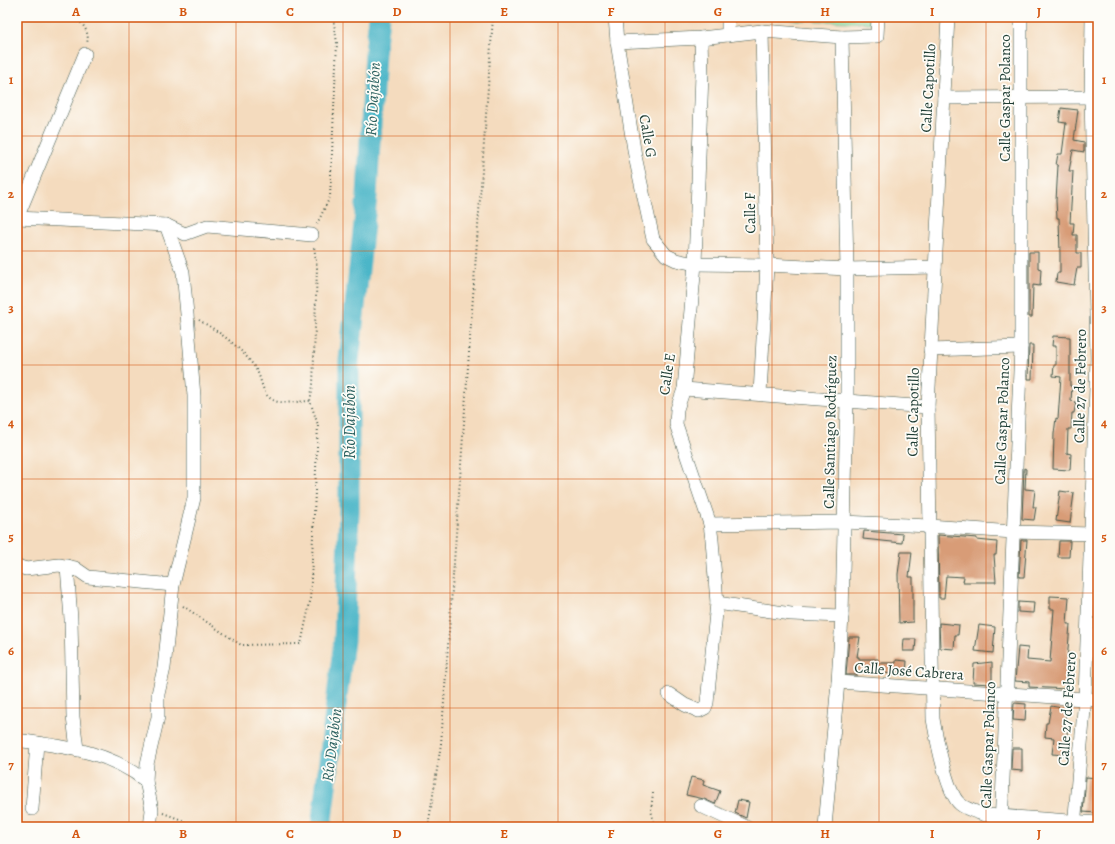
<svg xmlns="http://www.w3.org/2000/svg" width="1115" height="844" viewBox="0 0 1115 844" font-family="Alegreya,serif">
<rect width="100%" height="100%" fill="#fdfcf7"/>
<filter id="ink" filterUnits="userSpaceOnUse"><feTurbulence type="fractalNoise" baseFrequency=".025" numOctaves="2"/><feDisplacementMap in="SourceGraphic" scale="8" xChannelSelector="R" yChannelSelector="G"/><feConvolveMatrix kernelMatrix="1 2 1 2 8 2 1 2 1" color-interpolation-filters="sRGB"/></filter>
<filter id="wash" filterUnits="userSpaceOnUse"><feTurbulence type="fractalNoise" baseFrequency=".012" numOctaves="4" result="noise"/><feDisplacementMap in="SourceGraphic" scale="16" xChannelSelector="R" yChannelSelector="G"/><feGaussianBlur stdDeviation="0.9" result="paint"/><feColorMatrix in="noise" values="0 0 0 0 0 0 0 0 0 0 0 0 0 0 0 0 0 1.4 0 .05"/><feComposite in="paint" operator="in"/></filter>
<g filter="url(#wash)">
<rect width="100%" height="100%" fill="#f4dbbe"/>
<!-- green -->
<path fill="#8bdc9c" stroke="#558c68" d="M728,17H871V23Z"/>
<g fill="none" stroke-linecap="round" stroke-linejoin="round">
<!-- river -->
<path stroke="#4bb6c8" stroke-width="21" d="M321,827L344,640L349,511V361L367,196L375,53L379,17"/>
</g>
<g id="blocks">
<!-- building -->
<g fill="#d89c77">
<path d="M1061,108L1078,110L1074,140L1084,142V152L1073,150L1069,171H1073L1070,223H1074L1073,235H1077V253H1081V268H1077L1074,285L1056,282L1057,273H1060V254L1059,218H1057L1056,201L1058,165H1056L1058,154H1062L1066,123L1059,122Z"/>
<path d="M1029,252H1038V268L1041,269L1040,286L1033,285L1032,317H1029Z"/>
<path d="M1053,336L1070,337V386H1072L1071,401L1076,402L1074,413H1072L1071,429H1068L1067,453L1071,454L1070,470L1053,469L1054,434L1056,418L1058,419L1061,377L1053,376L1054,365H1056V346H1052Z"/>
<path d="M1029,345H1033L1032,379H1028Z"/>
<path d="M1024,468L1026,469L1025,489L1035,490L1033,507H1036L1034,520L1022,519Z"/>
<path d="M1060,491L1074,493L1070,523L1056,521Z"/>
<path d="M864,531L903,534L902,543L863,539Z"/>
<path d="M938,535L977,538V540L997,542L996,555H994L996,582H963L964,577L946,576L944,598H939Z"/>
<path d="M1021,540H1027L1024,577H1019Z"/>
<path d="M1059,541H1070L1069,557H1058Z"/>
<path d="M901,552H912L909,577H913V622L899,623L898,574Z"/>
<path d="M1050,596L1069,597L1067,624H1070L1066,674H1068L1067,689L1029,687V682L1015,681L1018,647L1028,648L1027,660L1050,662L1054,609H1050Z"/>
<path d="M1018,602L1034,603L1033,613L1018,612Z"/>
<path d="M939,623L959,625L958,635H955L954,649L940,648Z"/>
<path d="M979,625L995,627L993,653L975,651Z"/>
<path d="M849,637H860L857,657H859V659H878V663H896V660L907,661L906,675L858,671L857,675H846Z"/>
<path d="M904,639H916L915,651H903Z"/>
<path d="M992,662V684L973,683L974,664Z"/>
<path d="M1014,703L1026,704L1025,721L1013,720Z"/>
<path d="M1051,706L1067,709L1064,724H1068L1065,755L1052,754L1054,738L1045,737L1046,723H1048Z"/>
<path d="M1012,748H1022V771L1011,770Z"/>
<path d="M691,777L704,780L703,785L720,791L715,804L704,799L686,795Z"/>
<path d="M1086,777L1098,778L1096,813L1083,812Z"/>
<path d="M738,800L749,802L746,818L735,813Z"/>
</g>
</g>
</g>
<g filter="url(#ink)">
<use href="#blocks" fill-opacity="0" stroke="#3f5549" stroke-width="1"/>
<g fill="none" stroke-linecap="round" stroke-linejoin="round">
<defs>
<g id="street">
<path d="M615,17L617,42L635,156L653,239L666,255L676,260L695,264L767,265L847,269L935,267"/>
<path d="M728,17V35"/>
<path d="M948,17L928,407L933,719C936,736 947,794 960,804C967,810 977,812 986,815L1098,823"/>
<path d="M617,42L701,38L762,31L842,37L877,36L878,17"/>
<path d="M944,98L1098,97"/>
<path d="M17,218L166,225L185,234L207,226L312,235"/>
<path d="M17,218L85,54"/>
<path d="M930,350L1021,347"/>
<path d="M684,389L928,407"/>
<path d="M760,394L767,265L762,31"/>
<path d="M710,524L844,522L929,526L1013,532L1092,534"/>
<path d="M17,566L26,569L59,565L75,568L88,577L173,585"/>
<path d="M67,566L71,619L73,717L77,749"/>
<path d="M717,603L791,614L842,616"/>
<path d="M838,682L1098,700"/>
<path d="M669,694L685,705L699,711L705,708L707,703L717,603L712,540L710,524L676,424L677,409L684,389L695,264L702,74L701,38"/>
<path d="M17,740C64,747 107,750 146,781"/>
<path d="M701,806L746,827"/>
<path d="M32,809L37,743"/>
<path d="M150,827L152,810L146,781L147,764L158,717V694L164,668L173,585L194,498V396L187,314L183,272L166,225"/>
<path d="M825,827L838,682L842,616L847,401V269L842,37"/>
<path d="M1001,827L1021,347V17"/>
<path d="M1074,827L1085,698L1097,358L1091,97L1092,17"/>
</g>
</defs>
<!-- street casing -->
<use href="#street" stroke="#3f5549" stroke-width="14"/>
<!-- path -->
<g stroke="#3f5549" stroke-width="2" stroke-dasharray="1 3" stroke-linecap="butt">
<path d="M75,17C83,24 90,32 87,43"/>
<path d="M317,224L330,197L337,43L333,17"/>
<path d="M199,320C221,333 244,349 257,371C262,380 262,395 273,400C282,405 299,401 310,401"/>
<path d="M183,606L241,645L301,644L310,602L318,425L310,401L313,385L317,268L314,246"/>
<path d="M653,793L651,810L655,827"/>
<path d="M163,813L182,820L190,827"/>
<path d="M428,827L441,744L493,17"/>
</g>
<!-- street -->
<use href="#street" stroke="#fff" stroke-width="13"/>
</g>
</g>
<!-- grid -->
<path fill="none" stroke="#d45610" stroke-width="1" stroke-opacity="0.55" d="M129,17V827M236,17V827M343,17V827M450,17V827M558,17V827M665,17V827M772,17V827M879,17V827M986,17V827M17,136H1098M17,251H1098M17,365H1098M17,479H1098M17,593H1098M17,708H1098"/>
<g text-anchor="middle" stroke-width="3.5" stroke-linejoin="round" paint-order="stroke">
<!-- street labels -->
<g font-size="15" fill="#1f3d34" stroke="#fdfcf7">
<text transform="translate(928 88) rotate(-87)" y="5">Calle Capotillo</text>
<text transform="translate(1005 98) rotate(-90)" y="5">Calle Gaspar Polanco</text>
<text transform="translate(648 136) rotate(80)" y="5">Calle G</text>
<text transform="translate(750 213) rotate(-91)" y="5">Calle F</text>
<text transform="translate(667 374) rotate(-81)" y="5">Calle E</text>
<text transform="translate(1080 386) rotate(-89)" y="5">Calle 27 de Febrero</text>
<text transform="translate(913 412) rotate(-89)" y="5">Calle Capotillo</text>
<text transform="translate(1002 421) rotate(-88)" y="5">Calle Gaspar Polanco</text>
<text transform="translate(830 432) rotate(-89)" y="5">Calle Santiago Rodríguez</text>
<text transform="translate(909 671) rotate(4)" y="5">Calle José Cabrera</text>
<text transform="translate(1067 709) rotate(-86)" y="5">Calle 27 de Febrero</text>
<text transform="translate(988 745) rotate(-88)" y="5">Calle Gaspar Polanco</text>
</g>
<!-- water labels -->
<g font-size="16" font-style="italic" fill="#2c6160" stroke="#fdfcf7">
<text transform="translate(372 99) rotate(-87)" y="6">Río Dajabón</text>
<text transform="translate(349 422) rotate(-90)" y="6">Río Dajabón</text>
<text transform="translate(331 745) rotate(-83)" y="6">Río Dajabón</text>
</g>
</g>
<!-- margin -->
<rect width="1115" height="844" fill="none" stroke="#fdfcf7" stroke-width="44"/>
<rect x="22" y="22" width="1071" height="800" fill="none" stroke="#d45610" stroke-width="1.5"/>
<g font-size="13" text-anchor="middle" font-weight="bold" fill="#d45610">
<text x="76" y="16">A</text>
<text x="183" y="16">B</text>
<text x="290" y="16">C</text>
<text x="397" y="16">D</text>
<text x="504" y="16">E</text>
<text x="611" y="16">F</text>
<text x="718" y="16">G</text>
<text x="825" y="16">H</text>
<text x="932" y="16">I</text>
<text x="1039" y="16">J</text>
<text x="11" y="84">1</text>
<text x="1104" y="84">1</text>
<text x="11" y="198">2</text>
<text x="1104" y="198">2</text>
<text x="11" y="312">3</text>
<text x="1104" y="312">3</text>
<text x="11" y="427">4</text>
<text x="1104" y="427">4</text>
<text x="11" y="541">5</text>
<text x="1104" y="541">5</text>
<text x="11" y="655">6</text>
<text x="1104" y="655">6</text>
<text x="11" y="769">7</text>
<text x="1104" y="769">7</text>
<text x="76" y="838">A</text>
<text x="183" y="838">B</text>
<text x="290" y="838">C</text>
<text x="397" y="838">D</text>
<text x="504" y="838">E</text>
<text x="611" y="838">F</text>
<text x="718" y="838">G</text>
<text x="825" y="838">H</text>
<text x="932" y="838">I</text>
<text x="1039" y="838">J</text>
</g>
</svg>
